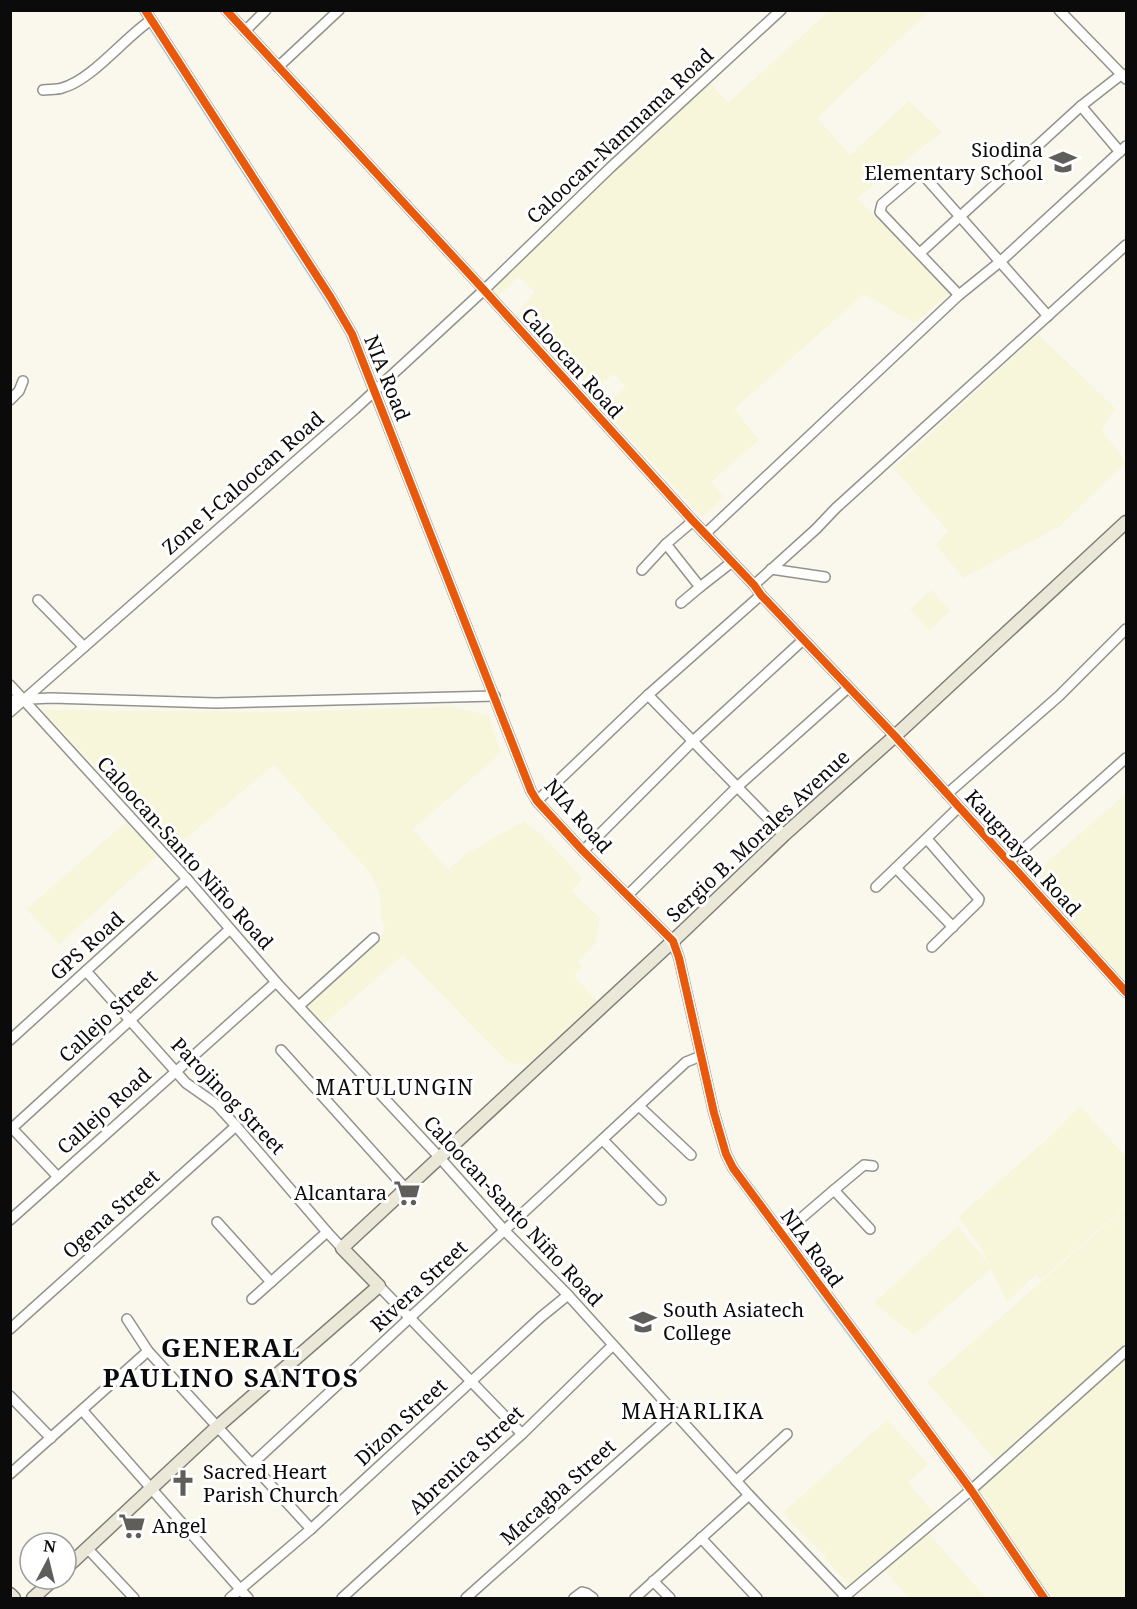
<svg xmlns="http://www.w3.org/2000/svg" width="1137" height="1609" viewBox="0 0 1137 1609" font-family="'Noto Serif',serif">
<rect width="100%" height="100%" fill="#faf8ed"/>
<!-- farmland -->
<g fill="#f7f5da">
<path d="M829,11H929L817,118L850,155L909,101L942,132L857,198L950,293L914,323L864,294L734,409L759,440L711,482L724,497L702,517L602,408L626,387L614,374L587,394L514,317L535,292L518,277L498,297L489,288L710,83L728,103Z"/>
<path d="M1038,334L1115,408L1102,430L1126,462L1060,526L963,578L936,545L948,531L894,468Z"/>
<path d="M932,590L950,611L929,630L910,609Z"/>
<path d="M452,707L488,715L501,753L413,829L448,870L466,854L524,821L542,835L583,879L571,891L600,918L596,943L578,961L582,967L574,976L597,1001L533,1060L523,1065L508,1062L403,955L324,1024L306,1007L371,950L382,937L385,926L381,919L380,893L370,873L274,765L173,849L42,710L276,712Z"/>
<path d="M1126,794V981L1030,877Z"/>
<path d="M126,822L158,855L59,944L27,909Z"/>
<path d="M1080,1106L1126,1157V1204L1121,1210L1041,1280L1036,1275L1007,1302L991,1269L914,1335L874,1303L958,1226L989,1265L982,1249L958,1217L1052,1135Z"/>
<path d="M1126,1207V1345L997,1462L927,1382Z"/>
<path d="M1126,1358V1598H1049L978,1492Z"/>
<path d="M887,1420L928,1464L908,1482L934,1514L852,1588L823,1556L834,1545L823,1554L783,1513Z"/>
<path d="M928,1533L986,1598H909L885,1570Z"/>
</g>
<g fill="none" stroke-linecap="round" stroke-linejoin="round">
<!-- stream -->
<g stroke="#c5e0f3" stroke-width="2">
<path d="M139,10L143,17"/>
<path d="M149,27L340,323"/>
<path d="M346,333L368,389"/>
<path d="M374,404L404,479"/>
<path d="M529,796L534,806L558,830"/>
<path d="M775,1233L832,1313L961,1484"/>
</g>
<defs>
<g id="minor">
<path d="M145,10L331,298L352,334L531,791L537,801L583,851L673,941L679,958L714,1113L726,1154L733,1168L971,1490L1044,1598"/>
<path d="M226,10L484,290L693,521L754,585L761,595L895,736L1126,992"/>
<path d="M1059,10L1126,79"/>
<path d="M245,31L266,10"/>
<path d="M278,67L339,10"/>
<path d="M43,90C49,89 56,90 62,88C92,80 124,38 151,20"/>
<path d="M1081,106L1120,152"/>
<path d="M920,253L1081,106L1122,74"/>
<path d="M959,295L880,212L882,204L916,175L925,177L1048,316"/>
<path d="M10,400L19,391L23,381"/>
<path d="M705,534L959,295L1001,261L1126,146"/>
<path d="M666,544L700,587L732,562"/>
<path d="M771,569L825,577"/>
<path d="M642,570L666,544L693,521"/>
<path d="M754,585L816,529L836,508L1126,245"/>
<path d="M38,600L84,647"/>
<path d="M681,603L700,587"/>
<path d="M10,685L187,879L276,982L440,1158L505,1231L568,1295L749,1495L847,1598"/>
<path d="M648,695L784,835"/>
<path d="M10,700L51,698L216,703L495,696"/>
<path d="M10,712L355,409L484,290L611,167L781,10"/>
<path d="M947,794L1059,696L1126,629"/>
<path d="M537,801L648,695L761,595"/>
<path d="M927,839L979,899L978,902L932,947"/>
<path d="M583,851L693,741L803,640"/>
<path d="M1009,862L1126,758"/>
<path d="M896,868L953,927"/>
<path d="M876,887L959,807"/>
<path d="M629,894L737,787L848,688"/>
<path d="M86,971L186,1083L216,1104L236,1126L327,1232L342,1248"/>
<path d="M299,1006L374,938"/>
<path d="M10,1040L187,879"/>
<path d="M281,1050L406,1189"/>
<path d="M639,1106L691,1155"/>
<path d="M10,1126L58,1177"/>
<path d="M10,1130L230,929"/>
<path d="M603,1140L661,1200"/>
<path d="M834,1190L864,1165L873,1166"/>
<path d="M10,1220L276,982"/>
<path d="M217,1222L271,1282"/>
<path d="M776,1227L786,1229L792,1226L834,1190L870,1229"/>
<path d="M379,1286L522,1434"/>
<path d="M252,1299L327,1232"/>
<path d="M127,1319L148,1351L311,1529"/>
<path d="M10,1329L236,1126"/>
<path d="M10,1396L51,1438"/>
<path d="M82,1410L248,1598"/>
<path d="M252,1464L686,1062L701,1056"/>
<path d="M10,1474L148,1351"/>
<path d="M736,1481L787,1434"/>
<path d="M701,1538L757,1598"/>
<path d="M87,1548L134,1598"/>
<path d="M653,1581L670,1598"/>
<path d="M230,1598L311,1529L541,1317L568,1295"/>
<path d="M342,1598L522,1434L613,1345"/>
<path d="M466,1598L675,1412"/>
<path d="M574,1598L582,1592L586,1593L593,1598"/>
<path d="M635,1598L749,1495"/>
<path d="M843,1598L971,1490L1126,1351"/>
</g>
<g id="major">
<path d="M66,1568L217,1427L379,1286L342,1248L673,941L784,835L895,736L1126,522"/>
<path d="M10,1594L14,1598"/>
<path d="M33,1598L54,1579"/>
</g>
</defs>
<!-- minor casing -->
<use href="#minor" stroke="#93928d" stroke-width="12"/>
<!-- major casing -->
<use href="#major" stroke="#807f7a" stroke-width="15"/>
<!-- minor -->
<use href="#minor" stroke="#fefefc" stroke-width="9"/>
<!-- major -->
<use href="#major" stroke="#ebe8d7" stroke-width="12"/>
<defs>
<g id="cycleway">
<path d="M145,10L331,298L352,334L531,791L537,801L583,851L673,941L679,958L714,1113L726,1154L733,1168L971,1490L1044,1598"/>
<path d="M226,10L484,290L693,521L754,585L761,595L895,736L1126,992"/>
</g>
</defs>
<!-- cycleway casing -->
<use href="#cycleway" stroke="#fff" stroke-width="11"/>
<!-- cycleway -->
<use href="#cycleway" stroke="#e8590c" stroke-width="8"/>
</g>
<!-- icons -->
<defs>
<symbol id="school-bare" viewBox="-9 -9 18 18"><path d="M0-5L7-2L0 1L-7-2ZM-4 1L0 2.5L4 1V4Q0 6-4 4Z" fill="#5f5e5a" stroke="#fff" stroke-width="2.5" paint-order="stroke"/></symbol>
<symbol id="supermarket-bare" viewBox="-9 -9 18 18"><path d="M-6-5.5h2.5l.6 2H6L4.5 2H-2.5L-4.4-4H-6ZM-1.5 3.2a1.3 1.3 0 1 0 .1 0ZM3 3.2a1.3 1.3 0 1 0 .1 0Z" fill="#5f5e5a" stroke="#fff" stroke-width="2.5" paint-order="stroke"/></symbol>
<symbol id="university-bare" viewBox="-9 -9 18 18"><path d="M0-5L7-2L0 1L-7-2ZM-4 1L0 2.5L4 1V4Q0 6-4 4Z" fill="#5f5e5a" stroke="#fff" stroke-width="2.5" paint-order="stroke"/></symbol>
<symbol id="church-bare" viewBox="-9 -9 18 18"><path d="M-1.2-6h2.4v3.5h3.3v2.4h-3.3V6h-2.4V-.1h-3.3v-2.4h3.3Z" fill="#5f5e5a" stroke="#fff" stroke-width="2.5" paint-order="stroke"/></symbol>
</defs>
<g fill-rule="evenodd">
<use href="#school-bare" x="1044" y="143" width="38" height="38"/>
<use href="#supermarket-bare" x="388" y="1174" width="38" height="38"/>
<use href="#university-bare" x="624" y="1303" width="38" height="38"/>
<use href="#church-bare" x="164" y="1464" width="38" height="38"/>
<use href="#supermarket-bare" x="113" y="1507" width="38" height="38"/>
</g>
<g text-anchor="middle" stroke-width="6" stroke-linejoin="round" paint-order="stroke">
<!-- street labels -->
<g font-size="20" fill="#0b0b0b" stroke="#fff">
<text transform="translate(620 136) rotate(-43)" y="7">Caloocan-Namnama Road</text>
<text transform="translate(572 363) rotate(48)" y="7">Caloocan Road</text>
<text transform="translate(387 378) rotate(68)" y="7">NIA Road</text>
<text transform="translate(243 483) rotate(-41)" y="7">Zone I-Caloocan Road</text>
<text transform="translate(578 816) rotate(49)" y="7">NIA Road</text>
<text transform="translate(758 836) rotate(-43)" y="7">Sergio B. Morales Avenue</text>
<text transform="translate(185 853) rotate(48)" y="7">Caloocan-Santo Niño Road</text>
<text transform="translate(1023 853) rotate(48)" y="7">Kaugnayan Road</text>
<text transform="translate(87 946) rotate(-42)" y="7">GPS Road</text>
<text transform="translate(108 1016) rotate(-43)" y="7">Callejo Street</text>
<text transform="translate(228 1096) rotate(46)" y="7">Parojinog Street</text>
<text transform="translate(104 1111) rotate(-42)" y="7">Callejo Road</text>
<text transform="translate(513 1211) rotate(47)" y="7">Caloocan-Santo Niño Road</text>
<text transform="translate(111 1214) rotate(-42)" y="7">Ogena Street</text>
<text transform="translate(812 1248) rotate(54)" y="7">NIA Road</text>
<text transform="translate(419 1286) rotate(-43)" y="7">Rivera Street</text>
<text transform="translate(401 1422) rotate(-43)" y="7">Dizon Street</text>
<text transform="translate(466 1460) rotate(-43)" y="7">Abrenica Street</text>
<text transform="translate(558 1492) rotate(-42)" y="7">Macagba Street</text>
</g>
<!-- poi labels -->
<g font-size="20" fill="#0b0b0b" stroke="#fff" text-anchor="start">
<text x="1043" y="157" text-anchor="end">Siodina<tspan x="1043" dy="23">Elementary School</tspan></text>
<text x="387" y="1200" text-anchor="end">Alcantara</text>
<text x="663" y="1317">South Asiatech<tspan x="663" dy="23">College</tspan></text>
<text x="203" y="1479">Sacred Heart<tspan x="203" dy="23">Parish Church</tspan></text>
<text x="152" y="1533">Angel</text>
</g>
<!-- neighbourhood labels -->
<g font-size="21" letter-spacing="1.5" fill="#0b0b0b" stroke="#fff">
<text x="395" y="1095">MATULUNGIN</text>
<text x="693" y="1419">MAHARLIKA</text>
</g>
<!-- district labels -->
<g font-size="26" font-weight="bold" letter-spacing="1.5" fill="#0b0b0b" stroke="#fff">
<text x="231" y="1357">GENERAL<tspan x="231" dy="30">PAULINO SANTOS</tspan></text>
</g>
</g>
<!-- border -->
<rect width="1137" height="1609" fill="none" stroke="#0b0b0b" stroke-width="24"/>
<!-- north arrow -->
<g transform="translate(48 1561) rotate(7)"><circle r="28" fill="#ffffff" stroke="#9d9d9d" stroke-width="1.5"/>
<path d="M0-4.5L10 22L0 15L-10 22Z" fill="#5f5e5a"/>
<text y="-9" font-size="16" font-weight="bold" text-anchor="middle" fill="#0b0b0b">N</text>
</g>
</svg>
